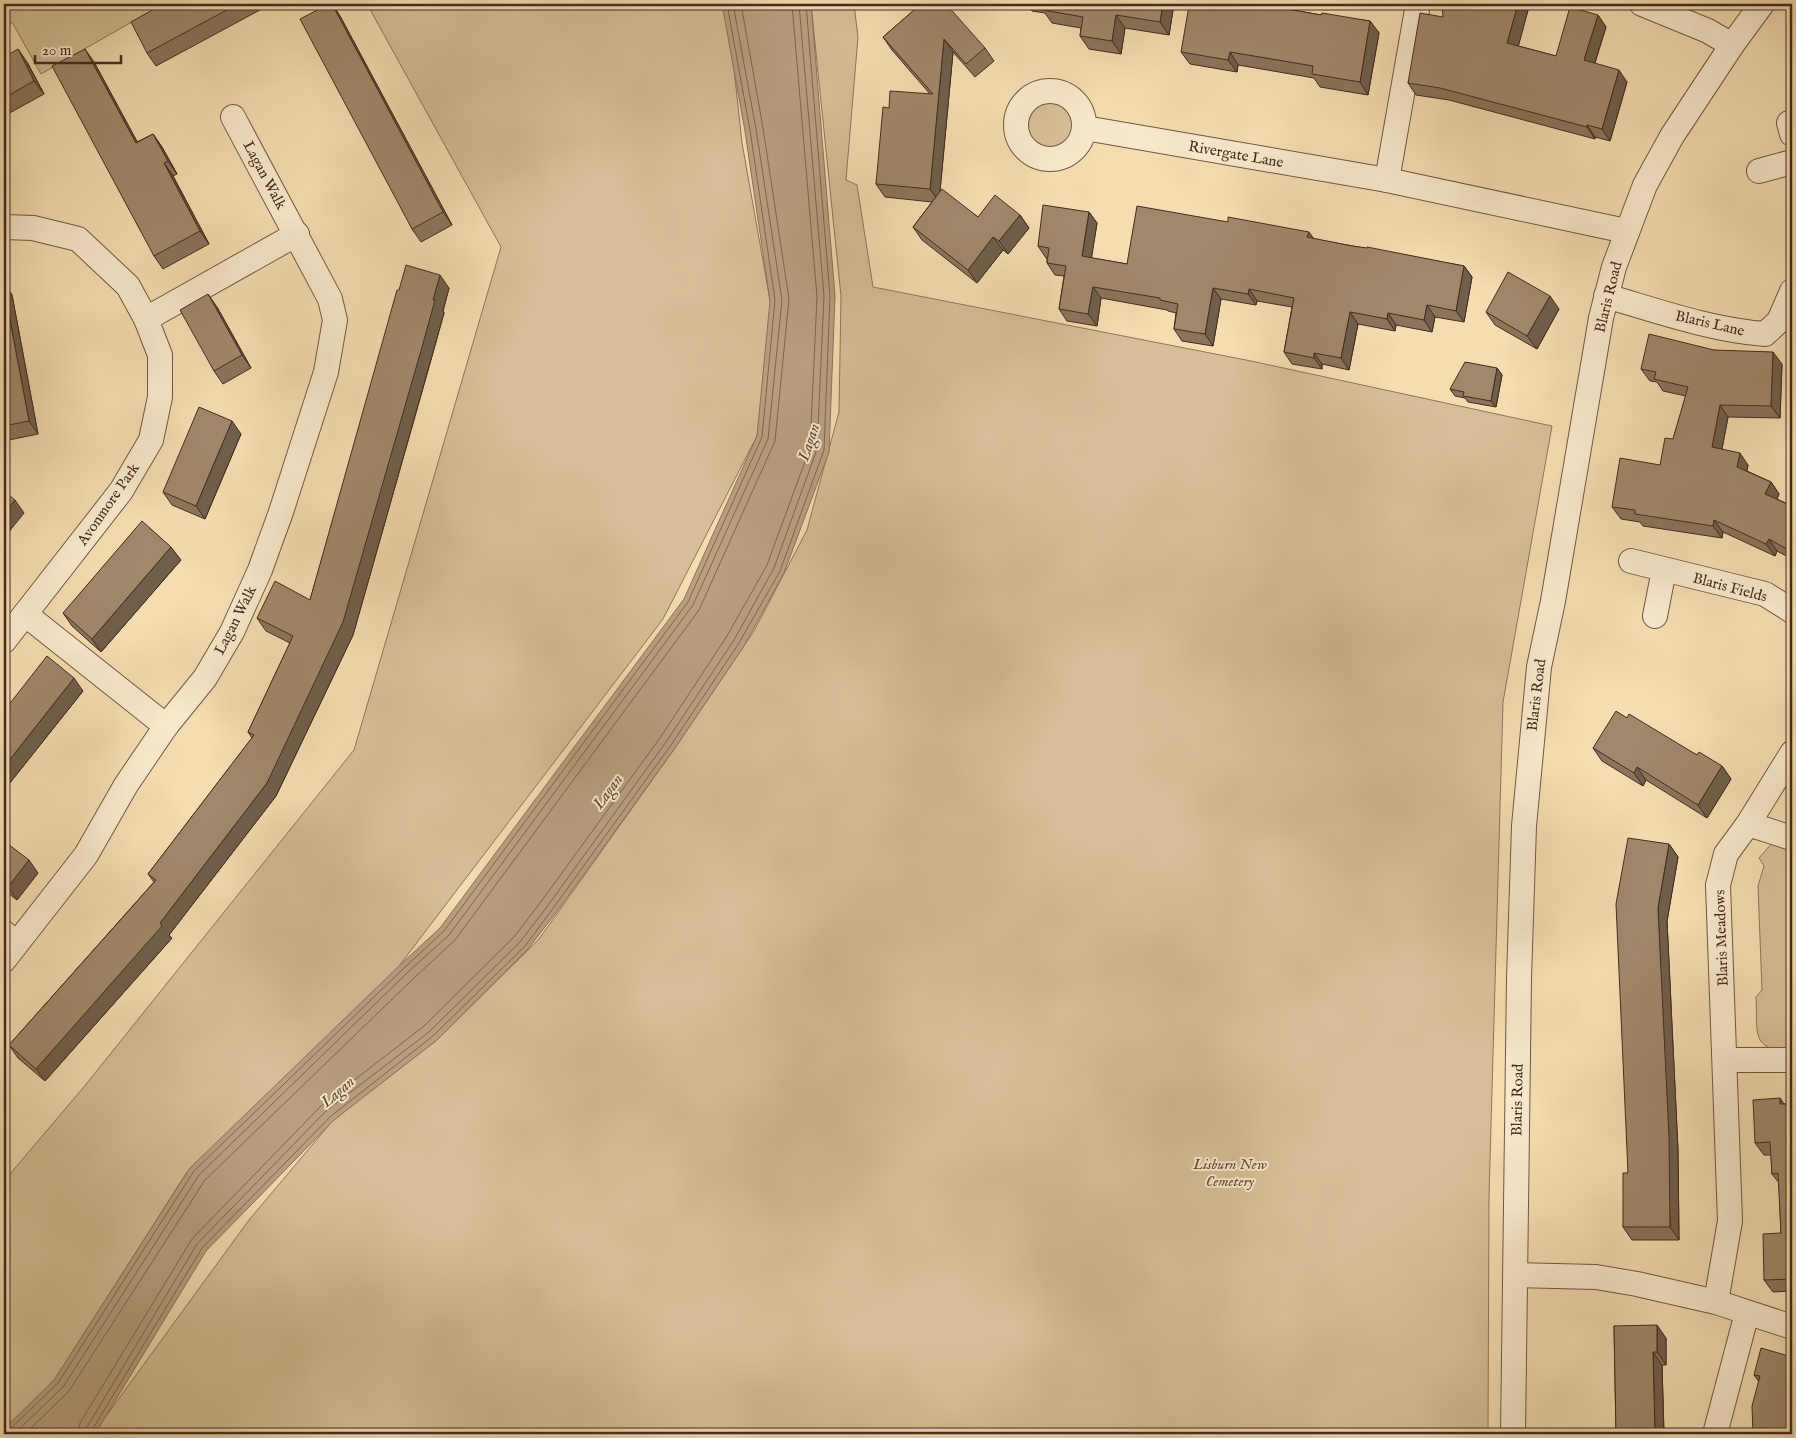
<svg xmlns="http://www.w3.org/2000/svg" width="1796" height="1438" viewBox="0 0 1796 1438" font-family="'IM FELL English',serif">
<rect width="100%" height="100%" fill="#f4ddb1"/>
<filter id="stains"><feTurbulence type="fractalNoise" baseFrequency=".004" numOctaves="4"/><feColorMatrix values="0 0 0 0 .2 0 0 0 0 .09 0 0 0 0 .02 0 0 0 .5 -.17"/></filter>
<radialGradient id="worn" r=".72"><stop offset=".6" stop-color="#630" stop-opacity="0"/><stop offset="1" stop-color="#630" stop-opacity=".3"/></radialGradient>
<!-- green -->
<g fill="#d6bf98" stroke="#8e755c">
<path d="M4,4H163L41,74L12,22L4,27Z"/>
<path d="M367,4H727L742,143L773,317L757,436L663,619L393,974L187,1172L54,1381L4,1429V1181L83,1088L354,750L501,247Z"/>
<path d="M811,4H854L858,37L846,180L857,185L873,287L1251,361L1552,426L1503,702L1489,1196L1488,1434H93L249,1220L334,1119L437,1040L539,939L675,748L754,631L807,530L839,412L841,296Z"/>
<circle cx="1050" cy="124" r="24"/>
<path d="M1772,843L1790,848L1792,860V1050C1749,1052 1758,1030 1756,997L1762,990L1758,886L1764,866L1759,858Z"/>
</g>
<!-- water -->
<path fill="#b8a080" stroke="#8a715a" d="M722,4H811L835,296L829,452L784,573L744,646L675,748L558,910L528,949L437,1040L334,1120L206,1251L95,1434H4V1429L54,1380L190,1168L400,965L440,928L684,599L757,436L770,301L745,131Z"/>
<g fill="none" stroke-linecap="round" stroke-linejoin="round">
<!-- shore -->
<g stroke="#7e6650" stroke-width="1">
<path d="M4,1432L9,1430L58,1383L194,1171L403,969L444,931L688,602L762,437L775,300L750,130L727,4"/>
<path d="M14,1434L63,1387L199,1175L407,973L449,935L693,605L768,439L782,300L756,129L733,4"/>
<path d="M25,1434L69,1391L205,1180L413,979L455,940L699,610L775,441L789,299L763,128L741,4"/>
<path d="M77,1434L80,1423L192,1239L321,1106L424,1026L514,937L543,899L660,738L727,636L767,565L810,448L817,297L792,4"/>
<path d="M85,1434L87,1427L197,1244L326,1111L429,1032L520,942L549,904L666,742L734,640L774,568L817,449L824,296L799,4"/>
<path d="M91,1434L92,1430L202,1248L331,1116L433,1036L525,946L554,907L671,745L739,643L780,571L824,450L830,296L806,4"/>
</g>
<defs>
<path id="pedestrian" d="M4,929L19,941"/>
<g id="minor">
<path d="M1642,4L1708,31L1732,45"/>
<circle cx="1050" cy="125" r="34"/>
<path d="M1789,123L1792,134"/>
<path d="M1085,128L1387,180L1626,231"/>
<path d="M1759,171L1792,162"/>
<path d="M1387,180L1418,4"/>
<path d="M4,227L33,228L78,239L128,286L146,319L160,355V397L151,440L121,491L4,641"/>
<path d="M1606,296C1658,311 1711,330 1765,334L1779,321L1792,291"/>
<path d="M146,319L297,234"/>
<path d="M1631,561L1765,594L1792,611"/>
<path d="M25,614L166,726"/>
<path d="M1655,616L1664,570"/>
<path d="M1748,824L1792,753"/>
<path d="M4,960L86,855L126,785L166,726L205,678L232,632L260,570L281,512L326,372L335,320L330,299L233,117"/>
<path d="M1725,1060H1792"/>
<path d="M1516,1275L1596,1277L1637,1284L1716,1302L1792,1327"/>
<path d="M1716,1302L1730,1221L1718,885L1726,854L1748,824L1792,838"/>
<path d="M1513,1434L1519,978L1524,826L1539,667L1553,601L1601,318L1614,267L1645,185L1672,136L1732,45L1762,4"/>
<path d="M1715,1434L1747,1313"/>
</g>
</defs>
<!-- pedestrian casing -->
<use href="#pedestrian" stroke="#715844" stroke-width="20"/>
<!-- minor casing -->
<use href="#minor" stroke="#715844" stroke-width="26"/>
<!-- pedestrian -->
<use href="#pedestrian" stroke="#f8e9cc" stroke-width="18"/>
<!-- minor -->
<use href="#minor" stroke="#f8e9cc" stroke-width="24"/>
</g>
<!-- wall -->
<g fill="#8a755c" stroke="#452b20">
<path d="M163,4H271L156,66L147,53Z"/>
<path d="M332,4L340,16L452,225L421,242L412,229Z"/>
<path d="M921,4L985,48L994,61L975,77L953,52L940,191L978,217L1020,215L1029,228L1008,254L1003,250L977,283L922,240L913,227L932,202L885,197L876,184L889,108L930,94L892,50L883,37Z"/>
<path d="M1027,4H1174L1169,35L1125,28L1121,54L1089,49L1080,36L1081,28L1052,23L1045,13L1032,11Z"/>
<path d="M1216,4H1282L1281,8L1321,15L1370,21L1379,33L1368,95L1320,87L1314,78L1238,65L1237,72L1190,64L1181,52L1215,10Z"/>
<path d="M1528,10L1518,46L1556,56L1598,15L1606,27L1595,63L1627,82L1610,141L1595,137V139L1449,100L1416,95L1408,83L1443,17Z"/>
<path d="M4,57L27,62L44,94L4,116Z"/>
<path d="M94,62L137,142L153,134L162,147L177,174L173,176L209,244L163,269L154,256Z"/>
<path d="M1089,212L1097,223L1091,258L1127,264L1314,239L1464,266L1472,277L1464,322L1435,317L1432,332L1396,325L1395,331L1358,324L1349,370L1322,364V369L1292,364L1284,352L1292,307L1257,301L1256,305L1221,299L1213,346L1182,341L1174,329L1176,313L1168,311L1167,310L1101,298L1097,326L1067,321L1059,309L1064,276L1055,275L1047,263V258H1046L1038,246Z"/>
<path d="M4,283L12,295L38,434L4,441Z"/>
<path d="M449,288L443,311L444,313L431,360L353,635L276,796L169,935L172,938L45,1081L18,1058L9,1045L154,882L148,874L252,738L248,732L290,643L266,631L257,618L310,600L399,290Z"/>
<path d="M217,307L251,368L223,384L214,371Z"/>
<path d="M1559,309L1537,349L1495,325L1486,312Z"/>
<path d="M1714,350L1782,364L1780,418L1728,417L1722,449L1748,465L1747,471L1771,482L1779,494L1777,499L1792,506V559L1777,551L1775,556L1723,532L1722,538L1643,526L1640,522L1621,519L1612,507L1660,465L1673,439L1686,396L1663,391L1657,382L1650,381L1641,369Z"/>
<path d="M1497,368L1502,375L1496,407L1468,402L1465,398L1455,396L1450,389Z"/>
<path d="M241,434L205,519L172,505L163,492Z"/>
<path d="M181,560L101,652L72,626L63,613Z"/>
<path d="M83,691L9,784L4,780V711Z"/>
<path d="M1627,718L1697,755L1722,766L1731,779L1707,818L1646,780L1643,786L1602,761L1593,748Z"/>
<path d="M4,841L38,873L17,900L4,890Z"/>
<path d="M1669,844L1678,857L1667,921L1678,1150L1679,1240H1632L1623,1227L1628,1173Z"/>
<path d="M1780,1098L1784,1104H1792V1291L1773,1292L1764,1280L1781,1233L1779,1183L1772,1174L1771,1155H1764L1755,1143Z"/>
<path d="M1614,1326L1666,1338V1365H1662L1664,1434H1616Z"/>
<path d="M1792,1357L1759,1382L1754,1375Z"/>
</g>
<!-- shaded-wall -->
<g fill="#705f4b" stroke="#452b20">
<path d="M332,4L340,16L452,225L443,212Z"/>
<path d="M1163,4H1174L1169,35L1160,22Z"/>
<path d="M1271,4H1282L1280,19L1271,6Z"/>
<path d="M1518,4H1524L1528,10L1516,55L1507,43Z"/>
<path d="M1116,15L1125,28L1121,54L1112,41Z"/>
<path d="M1598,15L1606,27L1592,71L1584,60Z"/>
<path d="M1370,21L1379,33L1368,95L1360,82Z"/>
<path d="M944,39L953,52L939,202L930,189Z"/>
<path d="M18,49L27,62L44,94L34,81Z"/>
<path d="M85,49L94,62L145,156L136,143Z"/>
<path d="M1230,52L1238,65L1237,72L1228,60Z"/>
<path d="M1619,70L1627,82L1610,141L1602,129Z"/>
<path d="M1587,125L1595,137V139L1587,127Z"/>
<path d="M153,134L162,147L177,174L168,161Z"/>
<path d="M164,163L173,176L209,244L200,231Z"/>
<path d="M1089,212L1097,223L1090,268L1082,256Z"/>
<path d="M1020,215L1029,228L1008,254L999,241Z"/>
<path d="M1309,232L1317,243L1307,237Z"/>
<path d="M993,237L1003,250L977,283L968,270Z"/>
<path d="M1464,266L1472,277L1464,322L1456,311Z"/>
<path d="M440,275L449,288L443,311L444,313L353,635L276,796L169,935L172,938L45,1081L36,1069L160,923L267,783L433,300Z"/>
<path d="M4,283L12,295L38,434L29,421L4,288Z"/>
<path d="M1093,287L1101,298L1097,326L1088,314Z"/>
<path d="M1213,288L1221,299L1213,346L1205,334Z"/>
<path d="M1249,289L1257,301L1256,305L1248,294Z"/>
<path d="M208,294L217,307L251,368L242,355Z"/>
<path d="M1550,296L1559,309L1537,349L1527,336Z"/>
<path d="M1427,305L1435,317L1432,332L1424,320Z"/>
<path d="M1350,312L1358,324L1349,370L1341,358Z"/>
<path d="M1388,313L1396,325L1395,331L1387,319Z"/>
<path d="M1773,352L1782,364L1780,418L1771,406Z"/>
<path d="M1314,353L1322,364V369L1314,358Z"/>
<path d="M1497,368L1502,375L1496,407L1491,401Z"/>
<path d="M1720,405L1728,417L1720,459L1712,447Z"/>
<path d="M232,421L241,434L205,519L196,506Z"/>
<path d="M1740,453L1748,465L1745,479L1737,467Z"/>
<path d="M1771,482L1779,494L1774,506L1765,494Z"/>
<path d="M15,500L24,513L4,538V513Z"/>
<path d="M1714,520L1723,532L1722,538L1713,526Z"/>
<path d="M1769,539L1777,551L1775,556L1766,544Z"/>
<path d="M171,547L181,560L101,652L92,639Z"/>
<path d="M74,678L83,691L9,784L4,777V767Z"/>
<path d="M1722,766L1731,779L1707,818L1698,805Z"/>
<path d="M1637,767L1646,780L1643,786L1634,773Z"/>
<path d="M1669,844L1678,857L1667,921L1678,1150L1679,1240L1670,1227L1658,908Z"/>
<path d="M29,860L38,873L17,900L8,887Z"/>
<path d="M1780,1098L1788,1111L1780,1104Z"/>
<path d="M1657,1325L1666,1338V1365L1657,1352Z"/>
<path d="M1653,1352L1662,1365L1664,1434H1655Z"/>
</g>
<!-- building -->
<g fill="#a0886b" stroke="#452b20">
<path d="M163,4H238L147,53L131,22Z"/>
<path d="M329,4H332L443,212L412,229L300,19Z"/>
<path d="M921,4H946L985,48L966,64L944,39L930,189L876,184L883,107L889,108L890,91L933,94L883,37Z"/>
<path d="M1041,4H1163L1160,22L1116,15L1112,41L1080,36L1083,17L1043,10V6H1040Z"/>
<path d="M1216,4H1271V6L1321,15L1322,13L1370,21L1360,82L1312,74L1313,66L1230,52L1228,60L1181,52L1189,6L1215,10Z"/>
<path d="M1442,4H1518L1507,43L1556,56L1570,7L1598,15L1584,60L1619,70L1602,129L1587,125V127L1440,88L1408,83L1420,13L1443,17Z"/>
<path d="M18,49L34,81L4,98V57Z"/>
<path d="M85,49L136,143L153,134L168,161L164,163L200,231L154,256L52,66Z"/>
<path d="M942,189L978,217L995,195L1020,215L999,241L993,237L968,270L913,227Z"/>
<path d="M1043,205L1089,212L1082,256L1127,264L1137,206L1228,222V217L1309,232L1307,237L1352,246L1367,248V247L1464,266L1456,311L1427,305L1424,320L1388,313L1387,319L1350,312L1341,358L1314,353V358L1284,352L1294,298L1249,289L1248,294L1213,288L1205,334L1174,329L1178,304L1160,300V298L1093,287L1088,314L1059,309L1066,266L1047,263L1049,248L1038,246Z"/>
<path d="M406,265L440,275L433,300H435L422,347L343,622L267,783L160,923L162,926L36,1069L9,1045L156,880L148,874L254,735L248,732L293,636L257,618L275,581L310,600L397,290H399Z"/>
<path d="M1508,272L1550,296L1527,336L1486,312Z"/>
<path d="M4,288L29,421L4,426Z"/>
<path d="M208,294L242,355L214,371L180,310Z"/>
<path d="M1649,334L1714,350L1773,352L1771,406L1720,405L1712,447L1740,453L1737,467L1771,482L1765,494L1792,506V552L1769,539L1766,544L1714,520L1713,526L1635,514V510L1612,507L1620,458L1660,465L1665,438L1673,439L1688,387L1654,379L1656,372L1641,369Z"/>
<path d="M1465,362L1497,368L1491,401L1463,396L1464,392L1450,389Z"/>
<path d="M1792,366V377L1787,370Z"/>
<path d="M199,407L232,421L196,506L163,492Z"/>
<path d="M4,491L15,500L4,513Z"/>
<path d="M142,521L171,547L92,639L63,613Z"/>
<path d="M47,656L74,678L4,767V711Z"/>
<path d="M1616,711L1627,718L1629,714L1697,755L1699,752L1722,766L1698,805L1637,767L1634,773L1593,748Z"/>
<path d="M1628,838L1669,844L1658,908L1669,1137L1670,1227H1623V1173H1628L1616,904Z"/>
<path d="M4,841L29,860L8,887L4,884Z"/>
<path d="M1780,1098V1104H1792V1279L1764,1280L1763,1234L1781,1233L1778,1173L1772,1174L1770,1142L1755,1143L1753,1100Z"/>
<path d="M1657,1325V1352H1653L1655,1434H1616L1614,1326Z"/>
<path d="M1761,1348L1792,1357V1434H1753L1752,1406L1760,1376L1754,1375Z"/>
</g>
<g text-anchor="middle" stroke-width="4" stroke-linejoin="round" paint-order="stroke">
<!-- street labels -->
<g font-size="15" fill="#452b20" stroke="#f8e9cc">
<text transform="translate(1236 154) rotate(10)" y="5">Rivergate Lane</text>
<text transform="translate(265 175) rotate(62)" y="5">Lagan Walk</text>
<text transform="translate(1608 297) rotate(-76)" y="5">Blaris Road</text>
<text transform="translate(1710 323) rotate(13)" y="5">Blaris Lane</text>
<text transform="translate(108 504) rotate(-55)" y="5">Avonmore Park</text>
<text transform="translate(1730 587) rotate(15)" y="5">Blaris Fields</text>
<text transform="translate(235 620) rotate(-63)" y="5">Lagan Walk</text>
<text transform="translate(1536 695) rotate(-83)" y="5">Blaris Road</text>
<text transform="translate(1721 938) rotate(-92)" y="5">Blaris Meadows</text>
<text transform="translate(1517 1100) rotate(-89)" y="5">Blaris Road</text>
</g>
<!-- park labels -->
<g font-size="15" font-style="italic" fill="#624938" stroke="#f8e9cc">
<text x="1230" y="1169">Lisburn New<tspan x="1230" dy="17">Cemetery</tspan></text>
</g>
<!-- water labels -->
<g font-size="16" font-style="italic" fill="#624838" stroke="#f8e9cc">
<text transform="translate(808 442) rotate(-72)" y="6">Lagan</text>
<text transform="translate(607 791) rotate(-54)" y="6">Lagan</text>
<text transform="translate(337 1091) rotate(-41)" y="6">Lagan</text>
</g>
</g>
<!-- margin -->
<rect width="1796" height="1438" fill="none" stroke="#f4ddb1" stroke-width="20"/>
<rect x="5" y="5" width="1786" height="1428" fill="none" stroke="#452b20" stroke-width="2.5"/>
<rect x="10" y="10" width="1776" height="1418" fill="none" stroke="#452b20"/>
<!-- scale -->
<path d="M35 55v8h86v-8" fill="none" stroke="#452b20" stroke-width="2.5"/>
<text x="42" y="55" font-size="15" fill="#452b20" stroke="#f8e9cc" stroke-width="4" paint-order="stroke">20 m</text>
<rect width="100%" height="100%" filter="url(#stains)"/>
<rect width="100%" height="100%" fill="url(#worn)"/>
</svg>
